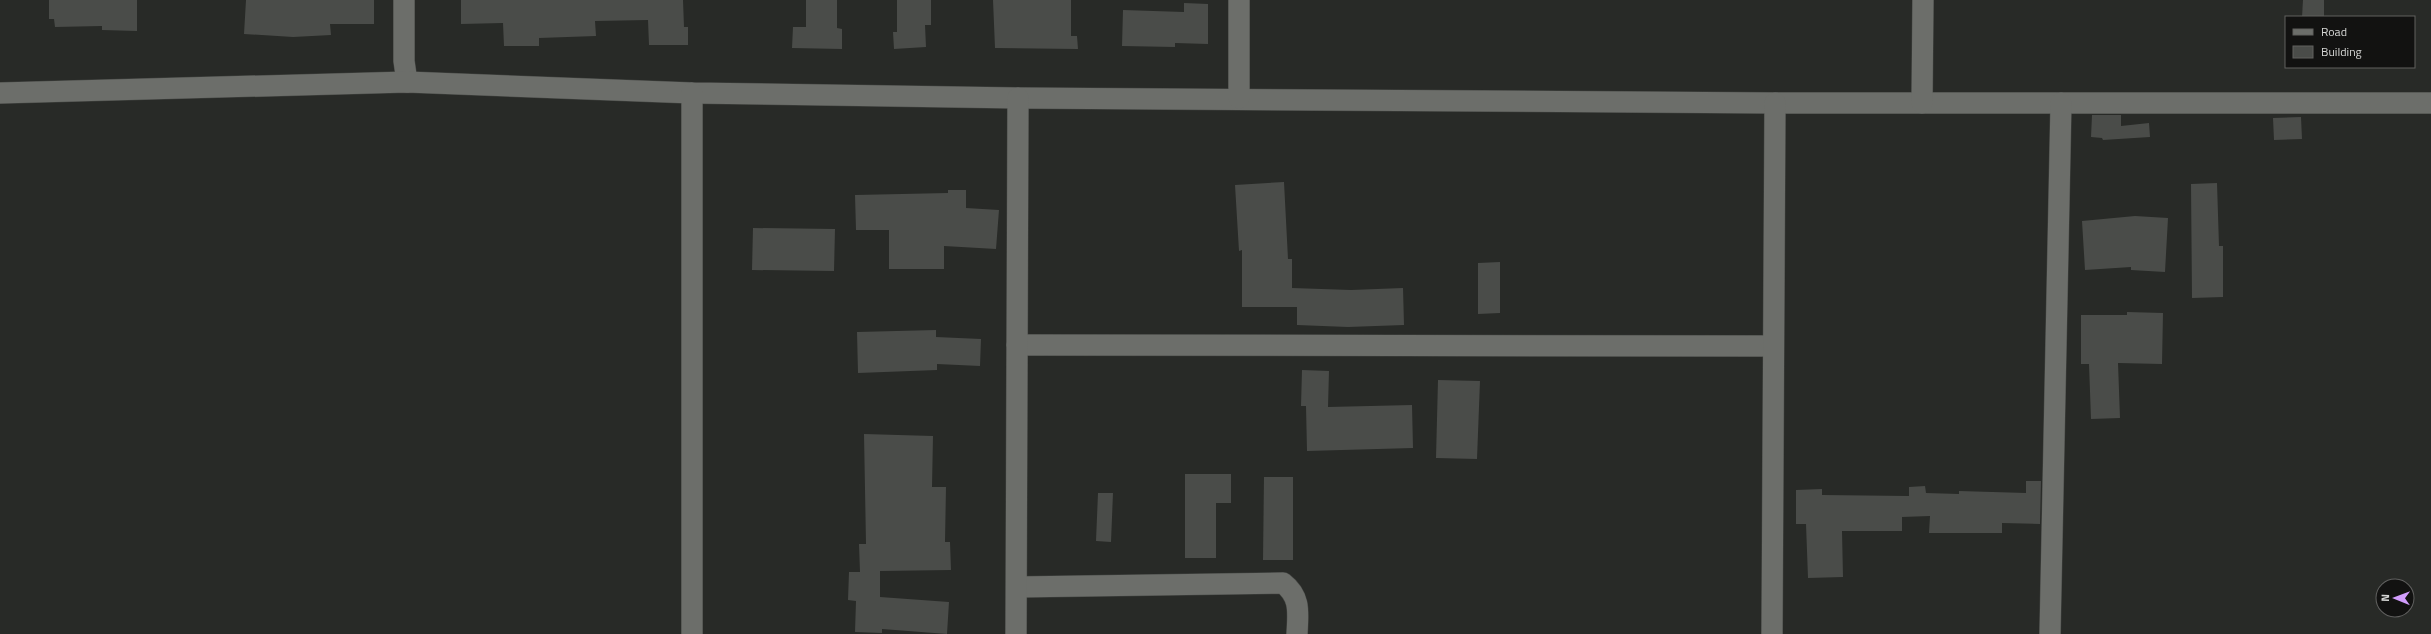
<svg xmlns="http://www.w3.org/2000/svg" width="2431" height="634" viewBox="0 0 2431 634" font-family="'Titillium Web',sans-serif">
<rect width="100%" height="100%" fill="#282a27"/>
<!-- building -->
<g fill="#4a4c49">
<path d="M49,0H137V31L102,30V26L55,27L54,19H49Z"/>
<path d="M246,0H374V24H330L331,35L293,37L244,34Z"/>
<path d="M461,0H683L684,27H688V45H649L648,20L595,21L596,36L539,38V46H504L503,23L461,24Z"/>
<path d="M806,0H837V28L842,29V49L792,48L793,27H806Z"/>
<path d="M897,0H931V25H925L926,47L894,49L893,32H897Z"/>
<path d="M993,0H1071V36H1077L1078,49L995,48Z"/>
<path d="M2303,0H2324V17H2302Z"/>
<path d="M1184,3L1208,4V44L1175,43V47L1122,46L1123,10L1184,12Z"/>
<path d="M2092,115H2121V126L2149,123L2150,137L2103,140L2102,138L2091,137Z"/>
<path d="M2301,117L2302,139L2274,140L2273,118Z"/>
<path d="M1284,182L1288,259H1292V288L1351,290L1403,288L1404,325L1348,327L1297,325V307H1242V250L1239,251L1235,185Z"/>
<path d="M2217,183L2219,246H2223V297L2192,298L2191,184Z"/>
<path d="M948,190H966V208L999,210L996,249L944,246V269H889V230H856L855,195L948,193Z"/>
<path d="M2135,216L2168,218L2165,272L2131,270V267L2085,270L2082,221Z"/>
<path d="M753,228L835,229L834,271L752,270Z"/>
<path d="M1500,262V313L1478,314V263Z"/>
<path d="M2127,312L2163,313L2162,364L2118,363L2120,418L2091,419L2089,364H2081V315H2127Z"/>
<path d="M936,330V337L981,339L980,366L937,364V370L858,373L857,332Z"/>
<path d="M1302,370L1329,371L1328,407L1412,405L1413,448L1307,451L1306,406H1301Z"/>
<path d="M1438,380L1480,381L1477,459L1436,458Z"/>
<path d="M864,434L933,436L932,487H946L945,542H950L951,570L880,571V597L949,602L947,634L882,629V633L855,632L856,601L848,600L849,572H860L859,544H866Z"/>
<path d="M1185,474H1231V503H1216V558H1185Z"/>
<path d="M1264,477H1293V560H1263Z"/>
<path d="M2026,481H2041L2040,524L2002,523V533H1929L1930,516L1902,517V531H1842L1843,577L1808,578L1806,524H1796V490L1822,489V495L1909,496V487L1925,486L1926,493L1959,494V491L2026,493Z"/>
<path d="M1098,493H1113L1111,542L1096,541Z"/>
</g>
<g fill="none" stroke-linecap="round" stroke-linejoin="round">
<defs>
<g id="minor">
<path d="M404,0V61L407,82"/>
<path d="M0,93L407,82L692,93L1018,98L1775,103H2431"/>
<path d="M1239,98V0"/>
<path d="M1922,103L1923,0"/>
<path d="M1017,345L1773,346"/>
<path d="M1017,587L1283,583C1301,597 1298,613 1297,634"/>
<path d="M692,634V93"/>
<path d="M1016,634L1018,98"/>
<path d="M1772,634L1775,103"/>
<path d="M2050,634L2061,103"/>
</g>
</defs>
<!-- minor casing -->
<use href="#minor" stroke="#444643" stroke-width="22"/>
<!-- minor -->
<use href="#minor" stroke="#6c6e6a" stroke-width="21"/>
</g>
<!-- legend -->
<rect x="2285" y="16" width="130" height="52" fill="#121211" stroke="#60605f"/>
<rect x="2293" y="29" width="20" height="6" fill="#6c6e6a" stroke="#60605f"/>
<text x="2321" y="36" font-size="12" fill="#d5d6d4">Road</text>
<rect x="2293" y="46" width="20" height="12" fill="#4a4c49" stroke="#60605f"/>
<text x="2321" y="56" font-size="12" fill="#d5d6d4">Building</text>
<!-- north arrow -->
<g transform="translate(2395 598) rotate(271)"><circle r="19" fill="#121211" stroke="#60605f"/>
<path d="M0-3L7 15L0 10L-7 15Z" fill="#d29dfd"/>
<text y="-6" font-size="11" font-weight="bold" text-anchor="middle" fill="#d5d6d4">N</text>
</g>
</svg>
